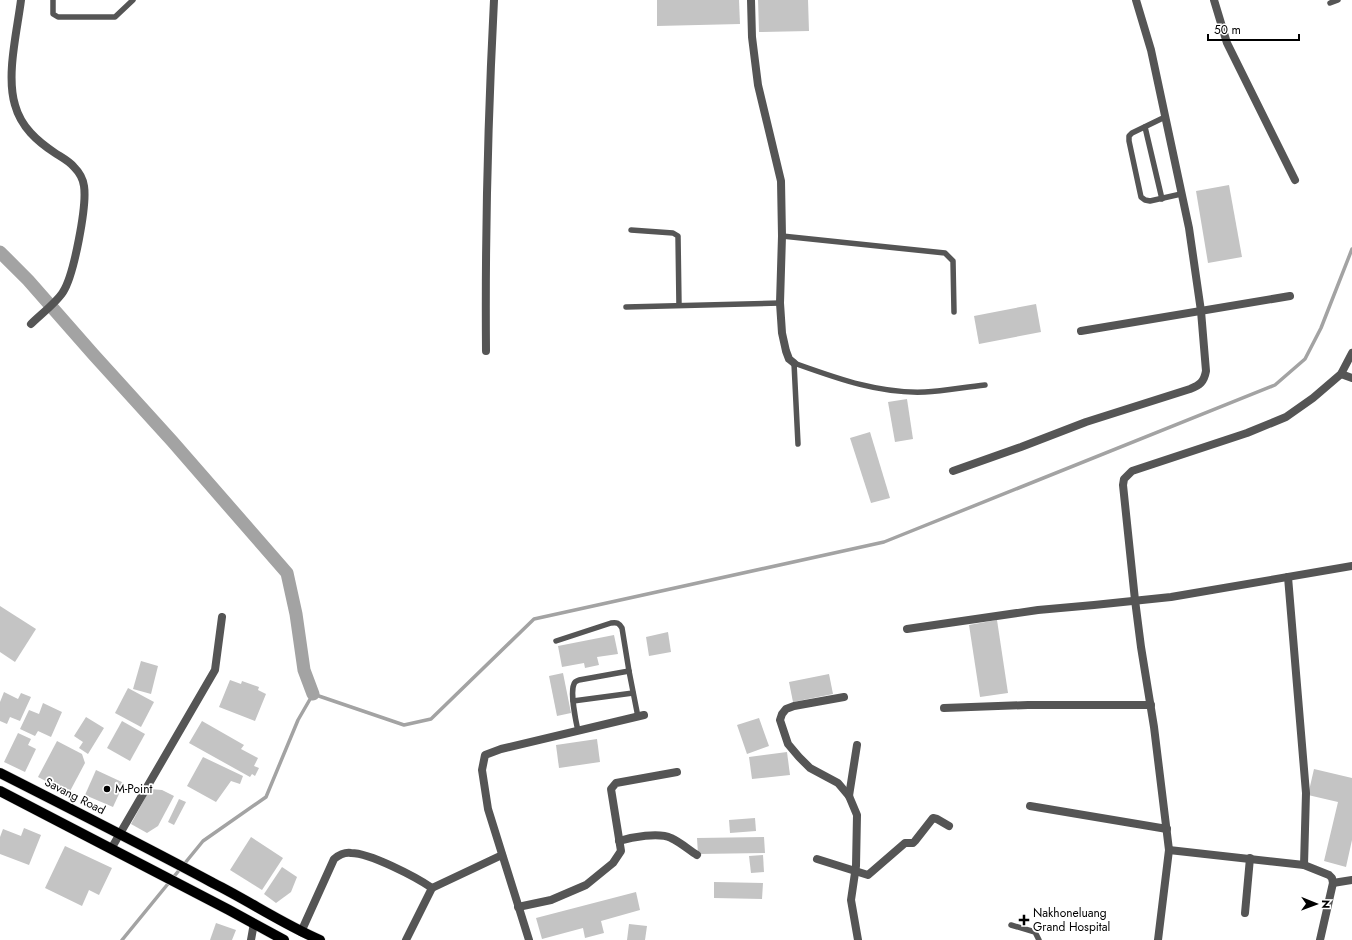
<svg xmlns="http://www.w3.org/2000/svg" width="1352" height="940" viewBox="0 0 1352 940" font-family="Jost,sans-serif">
<rect width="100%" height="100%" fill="#fff"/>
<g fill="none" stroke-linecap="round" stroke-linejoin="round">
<!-- stream -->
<path stroke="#a3a3a3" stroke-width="3.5" d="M122,940L203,841L266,797L298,720L313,694L404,725L431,719L534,619L884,542L1275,385L1305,359L1321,328L1352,249"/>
<!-- canal -->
<path stroke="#a3a3a3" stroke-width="13" d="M0,252L28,280L93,354L172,441L287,573L296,614L304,670L313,694"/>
</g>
<!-- building -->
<g fill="#c4c4c4">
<path d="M657,0H739L740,24L657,26Z"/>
<path d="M758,0H808L809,31L759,32Z"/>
<path d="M1229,185L1242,257L1208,263L1196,191Z"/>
<path d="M1036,304L1041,332L979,344L974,316Z"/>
<path d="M907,399L913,439L895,442L888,402Z"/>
<path d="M870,432L890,498L871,503L850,438Z"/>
<path d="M0,606L36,629L15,662L0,652Z"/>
<path d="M997,620L1008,693L980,697L969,625Z"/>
<path d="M668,632L671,652L649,656L646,637Z"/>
<path d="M614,635L618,654L597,657L599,665L585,668L584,663L562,667L558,646Z"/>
<path d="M141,661L158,666L151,694L133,689Z"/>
<path d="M563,673L571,713L557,716L549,676Z"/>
<path d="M829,674L833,694L793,702L789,682Z"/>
<path d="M230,680L241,684L242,681L259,687L258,690L266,694L255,721L219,707Z"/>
<path d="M128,688L154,702L141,727L115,713Z"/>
<path d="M4,692L18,699L21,693L31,697L20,721L10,717L7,724L0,721V702Z"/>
<path d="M43,703L62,712L51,737L38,731L35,736L20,729L29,710L39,714Z"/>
<path d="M86,717L104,728L88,754L79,748L83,742L74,736Z"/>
<path d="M759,718L769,746L747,754L737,725Z"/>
<path d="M122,721L145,734L130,761L107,748Z"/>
<path d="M202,721L244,745L241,749L258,758L254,766L259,768L255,776L252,774L250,777L189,743Z"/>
<path d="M18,733L31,739L28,745L36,749L25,772L4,762Z"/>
<path d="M597,739L600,762L559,768L556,745Z"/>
<path d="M57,741L82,754L85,763L69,793L38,777Z"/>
<path d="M787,752L790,775L752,779L749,757Z"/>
<path d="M203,757L243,776L240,784L231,781L216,802L187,786Z"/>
<path d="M1314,769L1352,778V840L1346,867L1324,861L1338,802L1308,795Z"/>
<path d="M96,770L124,783L113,807L85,795Z"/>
<path d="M150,789L162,790L174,796L158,826L147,833L131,824Z"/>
<path d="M179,799L186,802L174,825L168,822Z"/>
<path d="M755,818L756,831L730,833L729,820Z"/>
<path d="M24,828L41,835L29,865L0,854V837L3,829L21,836Z"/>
<path d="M251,837L283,858L262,890L230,870Z"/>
<path d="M764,837L765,853L698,854L697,838Z"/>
<path d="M65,846L112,868L99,895L89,890L82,906L45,888Z"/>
<path d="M763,855L764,872L751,873L749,856Z"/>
<path d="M282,867L297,877L291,892L276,903L264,894Z"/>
<path d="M714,882L763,883L762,899L714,898Z"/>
<path d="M636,892L640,910L601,921L604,933L585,938L583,928L542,939L536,918Z"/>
<path d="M216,923L236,930L232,940H210Z"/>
<path d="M629,924L647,926L645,940H627Z"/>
</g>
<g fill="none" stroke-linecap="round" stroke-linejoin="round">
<defs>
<g id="primary">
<path d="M0,773C71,809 142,845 213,883C249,901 283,924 320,940"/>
<path d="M0,791L229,910L284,940"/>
</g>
</defs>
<!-- primary casing -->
<use href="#primary" stroke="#dbdbdb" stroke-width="11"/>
<!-- lane -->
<g stroke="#555" stroke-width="5.5">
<path d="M53,0V14L58,17H115L133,0"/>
<path d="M1330,3L1338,0"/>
<path d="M1165,117L1132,133L1129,136V141L1141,197L1145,200L1150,201L1181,194"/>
<path d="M1145,127L1162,199"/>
<path d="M631,230L673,233L678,236L679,305"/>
<path d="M782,236L945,253L953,261L954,312"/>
<path d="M626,307L780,303"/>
<path d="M798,444L794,363C836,378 879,394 925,392C945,391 965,387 985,385"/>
<path d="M556,641L611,623C617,622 619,623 622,628L629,671"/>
<path d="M573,701L633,693"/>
<path d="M578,731C576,722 570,692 574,684C575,681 576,681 579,680L629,671L638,717"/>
<path d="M1011,925L1035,932L1039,940"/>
</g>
<!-- street -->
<g stroke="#555" stroke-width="8">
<path d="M21,0C17,32 6,75 15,105C21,127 37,141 55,153C61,157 69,161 74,167C79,172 83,179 84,186C87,206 74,275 63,292C57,302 40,315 31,324"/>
<path d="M751,0L752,37L758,85L781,181L782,236L780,303L782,333L786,351L789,359L794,363"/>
<path d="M1214,0L1227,43L1295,180"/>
<path d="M1081,331L1290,296"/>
<path d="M486,351C485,234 488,117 494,0"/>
<path d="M1341,374L1352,378"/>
<path d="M953,471L1021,447L1086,422L1190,389C1200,385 1204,382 1206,371L1201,311L1189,228L1151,50L1136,0"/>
<path d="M1288,577L1306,793L1304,865"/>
<path d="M907,629L1038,610L1094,605L1171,597L1352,566"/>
<path d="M844,697L794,706L786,709L782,714L780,720L788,744L799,757L810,768L838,783L849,796"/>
<path d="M944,708L1028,705H1151"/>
<path d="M857,745L849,796L857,815L856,866L851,900L858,940"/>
<path d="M1030,806L1167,829"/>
<path d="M619,841C632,837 659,832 671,838C680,842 689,850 697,855"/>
<path d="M111,849L215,670L222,617"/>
<path d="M1169,850L1304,865L1329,875L1332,878L1333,883L1320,940"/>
<path d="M817,859L868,875L905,843H913L915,841L933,818L937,819L949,826"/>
<path d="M1333,883L1352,880"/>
<path d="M432,888L502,855"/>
<path d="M518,907L551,900L586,885L613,863L621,851L611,789L616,783L677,772"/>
<path d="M1245,913L1250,858"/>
<path d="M301,932L334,859C339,855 344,852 351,853C370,853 416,877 432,888L406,940"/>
<path d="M251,940L254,923"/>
<path d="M529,940L488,809L482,770L485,755L501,749L644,715"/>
<path d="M1158,940L1169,850L1154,727L1141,647L1135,600L1123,485L1124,479L1132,471L1247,433L1286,417L1313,398L1341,374L1352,353"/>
</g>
<!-- primary -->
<use href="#primary" stroke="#000" stroke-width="10"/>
</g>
<!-- markers -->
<g fill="#000" stroke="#fff" stroke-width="1.5">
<circle cx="107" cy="789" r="4"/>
<path d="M1022 914h4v4h4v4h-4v4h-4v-4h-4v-4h4z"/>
</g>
<g text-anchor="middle" stroke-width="3.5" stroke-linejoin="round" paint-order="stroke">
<!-- poi labels -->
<g font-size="12" fill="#000" stroke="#fff" text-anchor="start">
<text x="115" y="793">M-Point</text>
<text x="1033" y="917">Nakhoneluang<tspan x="1033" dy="14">Grand Hospital</tspan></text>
</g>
<!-- street labels -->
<g font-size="12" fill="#000" stroke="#fff">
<text transform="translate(75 796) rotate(27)" y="4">Savang Road</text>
</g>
</g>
<!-- north arrow -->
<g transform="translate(1316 904) rotate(91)" stroke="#ffffff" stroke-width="3" paint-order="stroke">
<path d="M0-3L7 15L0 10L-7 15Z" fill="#000000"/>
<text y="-6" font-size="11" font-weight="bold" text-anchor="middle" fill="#000000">N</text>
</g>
<!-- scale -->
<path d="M1208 34v6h91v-6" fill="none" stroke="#000000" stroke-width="2"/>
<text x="1214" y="34" font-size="12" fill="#000000" stroke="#ffffff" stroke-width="3" paint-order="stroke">50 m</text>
</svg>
